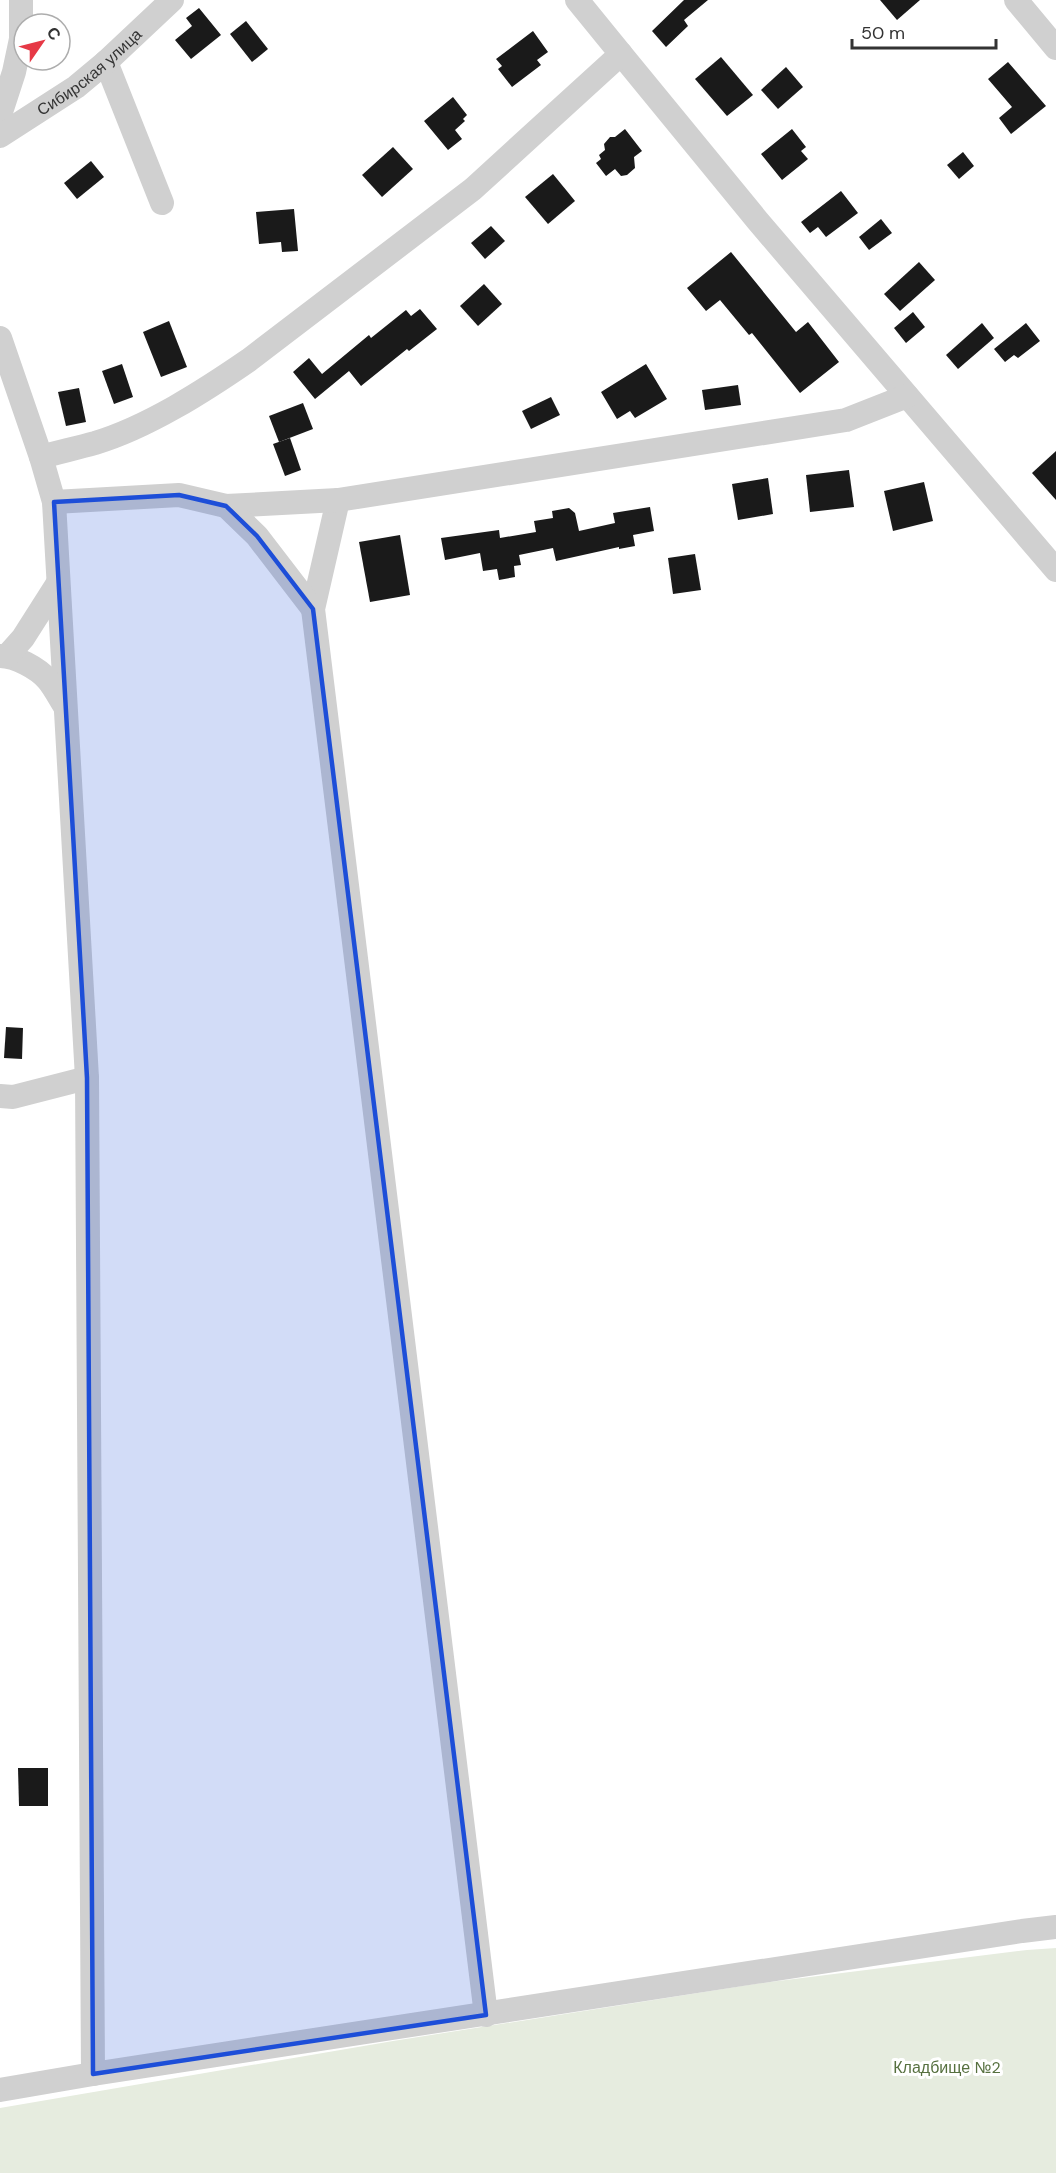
<svg xmlns="http://www.w3.org/2000/svg" width="1056" height="2173" viewBox="0 0 1056 2173" font-family="'DM Sans',sans-serif">
<rect width="100%" height="100%" fill="#fff"/>
<!-- green -->
<path fill="#e6ecdf" d="M1056,1948V2173H0V2108L393,2041L761,1983L1027,1950Z"/>
<!-- building -->
<g fill="#1a1a1a">
<path d="M684,0H708L684,20L688,26L666,47L652,31Z"/>
<path d="M880,0H920L897,20Z"/>
<path d="M199,8L221,35L191,59L175,40L192,26L186,18Z"/>
<path d="M246,21L268,49L252,62L230,34Z"/>
<path d="M533,31L548,52L537,60L541,65L512,87L498,69L502,66L496,59Z"/>
<path d="M721,57L753,95L727,116L695,79Z"/>
<path d="M1008,62L1046,106L1011,134L999,118L1012,107L988,79Z"/>
<path d="M786,67L803,87L778,109L761,90Z"/>
<path d="M453,97L467,115L463,119L465,121L455,130L462,139L448,150L424,121Z"/>
<path d="M625,129L642,151L634,157L635,168L627,175L621,176L615,169L606,176L596,163L601,159L599,155L605,150L604,144L610,137H615Z"/>
<path d="M792,129L806,147L801,151L808,159L782,180L761,154Z"/>
<path d="M393,147L413,169L382,197L362,175Z"/>
<path d="M963,152L974,166L959,179L947,165Z"/>
<path d="M91,161L104,177L77,199L64,183Z"/>
<path d="M553,174L575,201L548,224L525,197Z"/>
<path d="M841,191L858,213L826,237L818,227L810,233L801,222Z"/>
<path d="M294,209L298,251L282,252L281,242L259,244L256,212Z"/>
<path d="M881,219L892,233L869,250L859,237Z"/>
<path d="M491,226L505,241L485,259L471,243Z"/>
<path d="M731,252L796,332L808,322L839,362L800,393L752,333L749,335L720,300L706,311L687,288Z"/>
<path d="M919,262L935,280L900,311L884,294Z"/>
<path d="M484,284L502,304L478,326L460,306Z"/>
<path d="M420,309L437,329L409,351L407,349L361,386L349,371L315,399L293,372L309,358L322,374L369,335L371,338L406,310L411,316Z"/>
<path d="M913,312L925,327L906,343L894,328Z"/>
<path d="M169,321L187,367L161,377L143,332Z"/>
<path d="M982,323L994,338L958,369L946,355Z"/>
<path d="M1026,323L1040,341L1018,358L1014,355L1005,362L994,349Z"/>
<path d="M122,364L133,397L114,404L102,371Z"/>
<path d="M646,364L667,399L635,418L630,411L617,419L601,392Z"/>
<path d="M738,385L741,405L705,410L702,390Z"/>
<path d="M79,388L86,422L66,426L58,392Z"/>
<path d="M551,397L560,415L531,429L522,411Z"/>
<path d="M303,403L313,429L279,442L269,416Z"/>
<path d="M290,438L301,470L285,476L273,444Z"/>
<path d="M1056,451V500L1032,473Z"/>
<path d="M849,470L854,507L810,512L806,475Z"/>
<path d="M768,478L773,514L738,520L732,484Z"/>
<path d="M924,482L933,521L893,531L884,491Z"/>
<path d="M650,507L654,531L633,535L635,546L619,549V547L556,561L553,548L519,555L521,565L514,566L515,577L499,580L497,569L483,571L480,553L445,560L441,538L499,530L500,538L536,532L534,521L553,518L552,511L569,508L575,513L579,531L615,523L613,513Z"/>
<path d="M400,535L410,595L370,602L359,542Z"/>
<path d="M695,554L701,590L673,594L668,558Z"/>
<path d="M6,1027L23,1028L22,1059L4,1058Z"/>
<path d="M18,1768H48V1806H19Z"/>
</g>
<g fill="none" stroke-linecap="round" stroke-linejoin="round">
<!-- street -->
<g stroke="#d0d0d0" stroke-width="24">
<path d="M1016,0L1056,48"/>
<path d="M621,54L757,220L1056,570"/>
<path d="M106,62L162,203"/>
<path d="M0,115L14,72L21,39V0"/>
<path id="s1" d="M0,136L76,87L106,62L172,0"/>
<path d="M0,338L41,457L54,502L87,1078L93,2074"/>
<path d="M41,457C59,452 77,448 95,443C148,427 204,391 249,360L473,189L621,54L577,0"/>
<path d="M338,500L313,609L486,2015"/>
<path d="M54,502L179,495L226,506L338,500L846,420L907,396"/>
<path d="M226,506L257,536L313,609"/>
<path d="M0,656C15,656 38,668 48,680C54,687 59,697 64,705"/>
<path d="M7,656L23,638L58,583"/>
<path d="M0,1096L13,1097L87,1078"/>
<path d="M0,2090L93,2074L1022,1931L1056,1927"/>
</g>
</g>
<!-- marked area -->
<path fill="#1d4ed8" fill-opacity="0.2" stroke="#1d4ed8" stroke-width="4.5" stroke-linejoin="round" d="M179,495L226,506L257,536L313,609L486,2015L93,2074L87,1078L54,502Z"/>
<g text-anchor="middle" stroke-width="6" stroke-linejoin="round" paint-order="stroke">
<!-- street labels -->
<g font-size="16" fill="#333" stroke="#fff">
<text dy="6" stroke="none"><textPath href="#s1" startOffset="110">Сибирская улица</textPath></text>
</g>
<!-- park labels -->
<g font-size="16" fill="#56703f" stroke="#fff">
<text x="947" y="2073">Кладбище №2</text>
</g>
</g>
<!-- north arrow -->
<g transform="translate(42 42) rotate(55)"><circle r="28" fill="#ffffff" stroke="#adadad" stroke-width="1.5"/>
<path d="M0-4.5L10 22L0 15L-10 22Z" fill="#e63946"/>
<text y="-9" font-size="16" font-weight="bold" text-anchor="middle" fill="#333333">С</text>
</g>
<!-- scale -->
<path d="M852 39v9h144v-9" fill="none" stroke="#333333" stroke-width="3"/>
<text x="861" y="39" font-size="18" fill="#333333" stroke="#ffffff" stroke-width="4.5" paint-order="stroke">50 m</text>
</svg>
